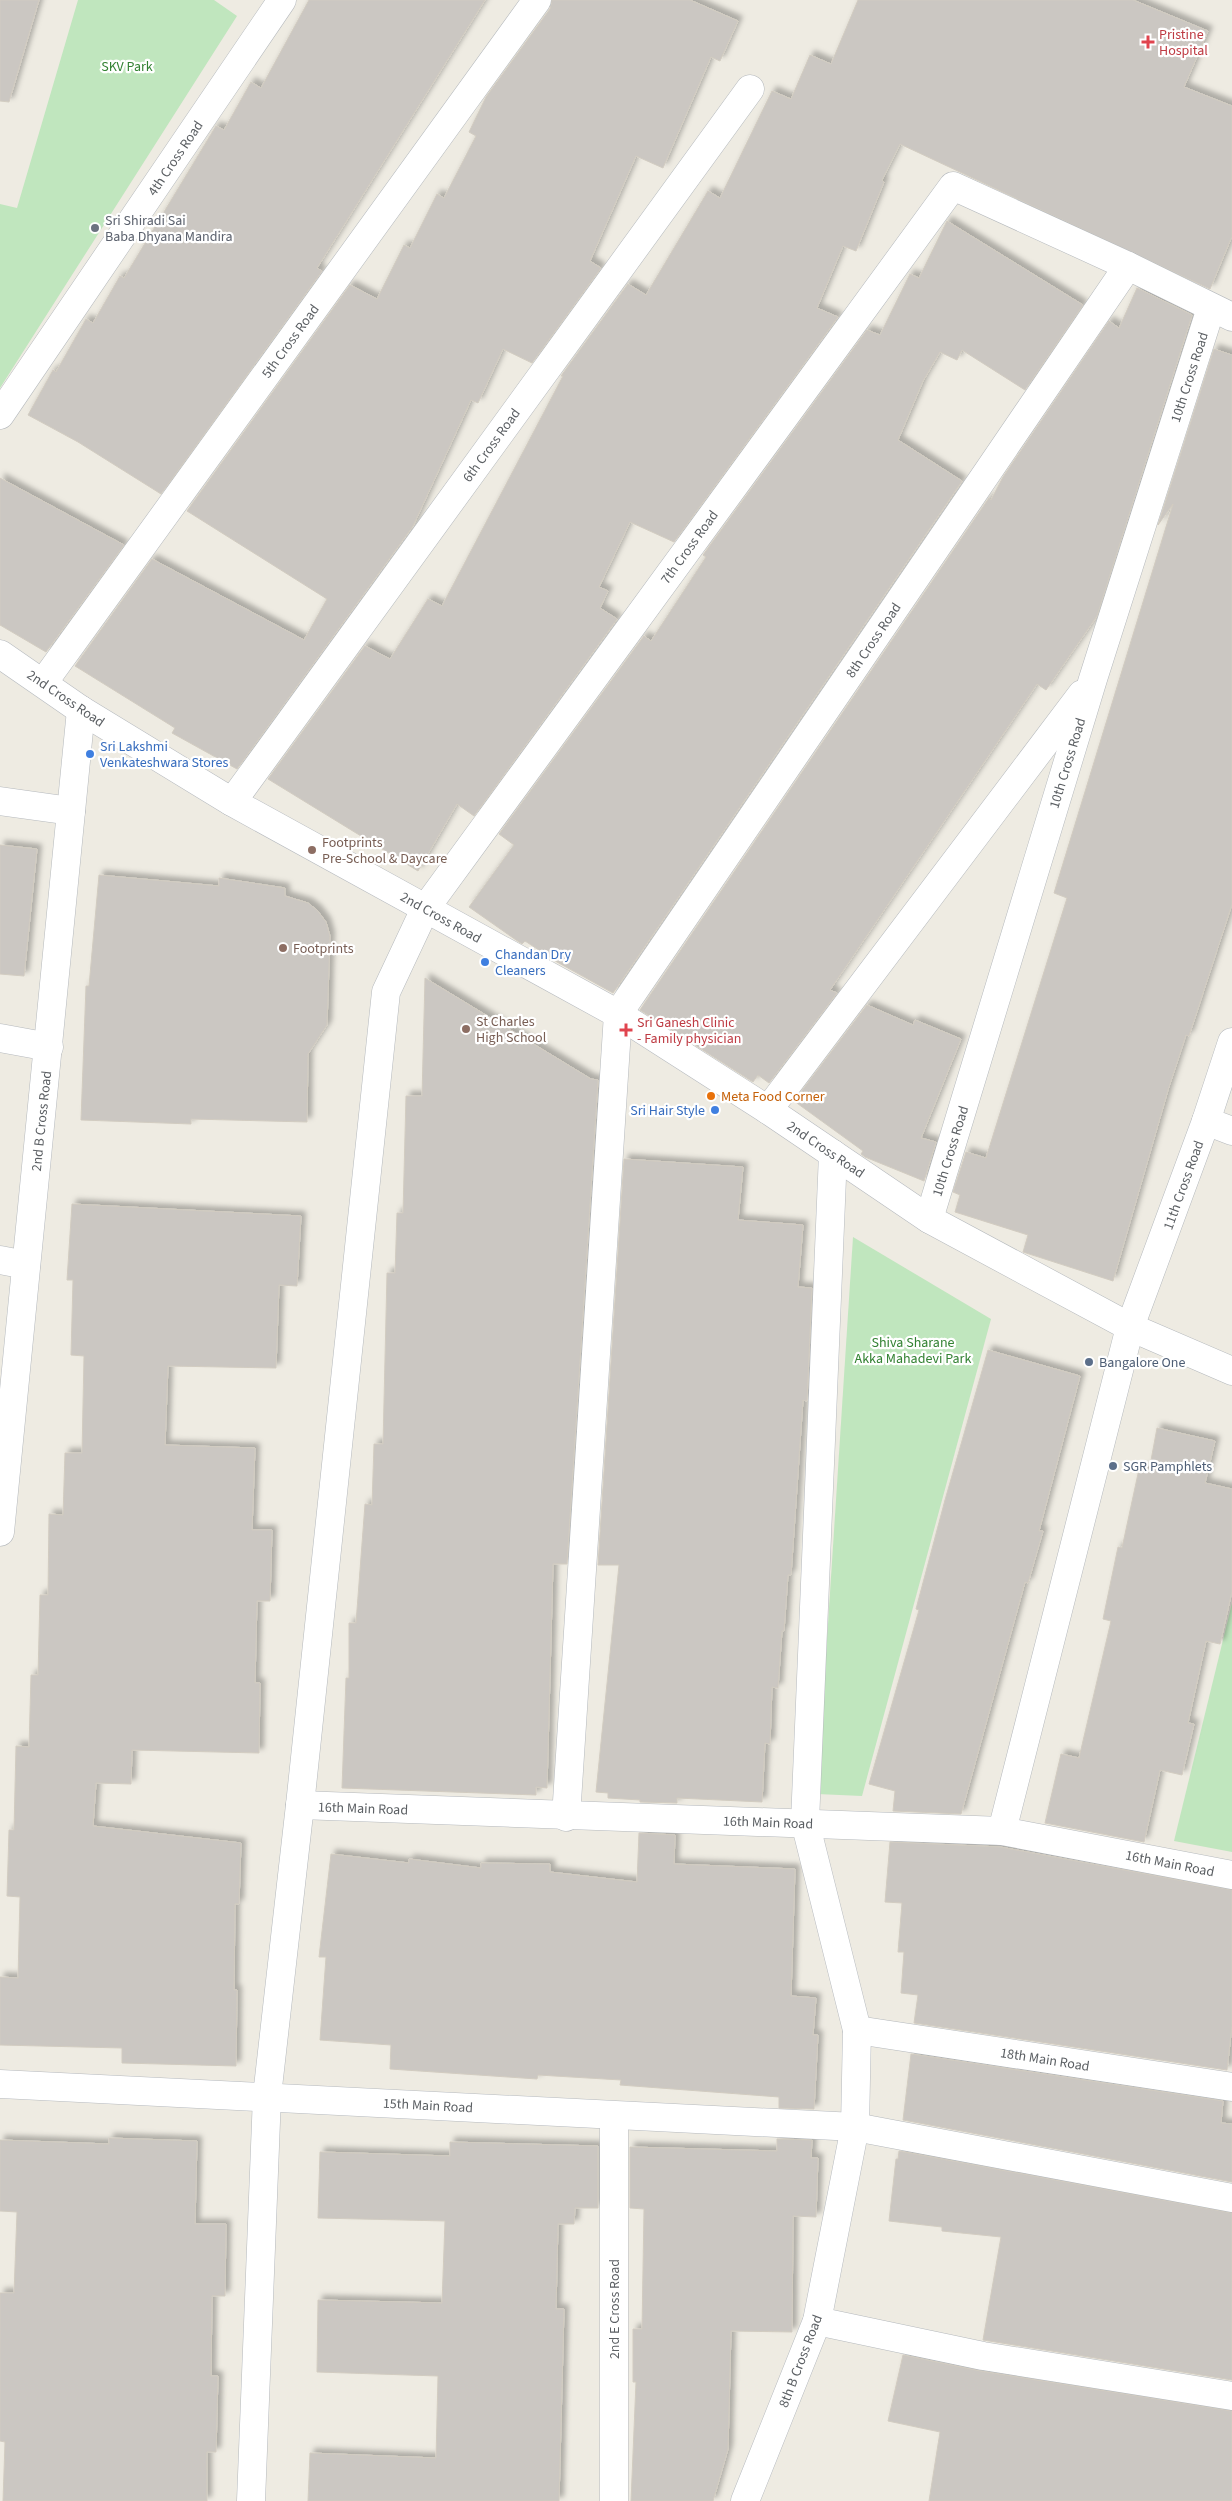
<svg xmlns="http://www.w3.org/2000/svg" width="1232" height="2501" viewBox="0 0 1232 2501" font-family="'Source Sans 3',sans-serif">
<defs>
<filter id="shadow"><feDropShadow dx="4.5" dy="-4.5" stdDeviation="2.5" flood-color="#0004"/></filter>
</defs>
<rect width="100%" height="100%" fill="#eeebe2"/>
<!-- green -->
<g fill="#c0e6be">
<path d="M78,0H214L237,16L0,388V204L17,208Z"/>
<path d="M853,1237L991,1319L862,1796L817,1794Z"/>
<path d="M1232,1603V1852L1174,1841Z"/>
</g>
<!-- building -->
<g fill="#cbc7c2" stroke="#d2ccc1" filter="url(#shadow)">
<path d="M0,0H39L9,102L0,101Z"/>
<path d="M309,0H485L317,268L322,271L161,494L78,442L28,415L53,370L56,372L86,319L93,323L120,276L124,278L216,126L224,130L251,82L261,88Z"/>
<path d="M552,0H690L738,21L720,61L711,57L663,168L636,156L590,261L601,268L532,363L503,349L478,403L471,400L413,526L237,769L172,733L175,728L75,666L152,559L304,640L327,599L187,511L350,285L377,299L404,245L410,248L437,194L444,198L476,136L469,132L486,97L550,9Z"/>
<path d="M858,0H1133L1208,31L1184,87L1232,106V236L1210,289L900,144L882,180L884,182L856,251L843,246L817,308L838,317L674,542L630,522L599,587L608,591L600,608L617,619L474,816L457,804L418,871L268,779L365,646L390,659L428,599L442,606L563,376H561L628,284L646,295L708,191L720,198L772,91L791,99L810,55L831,64Z"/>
<path d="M947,221L1083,305L1025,390L962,350L957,360L940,352L923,381L898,440L962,481L613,993L557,962L525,941L522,944L516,940L469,907L514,845L499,834L644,636L651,641L706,557L703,555L867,330L880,335L910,274L919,278Z"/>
<path d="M1137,288L1192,315L1097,616L1046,690L1037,684L830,990L837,993L769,1083L758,1075L753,1082L640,1010L989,498L991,500L1003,477L1109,321L1119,328Z"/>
<path d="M1214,349L1232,355V904L1189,1036L1186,1035L1168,1090L1113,1281L1023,1252L1028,1235L955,1212L960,1195L953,1192L966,1152L986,1158L1067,898L1054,893L1173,504L1158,525Z"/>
<path d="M0,478L124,545L46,652L0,625Z"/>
<path d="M0,845L37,849L24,976L0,974Z"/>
<path d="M99,875L219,886V878L285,888V896L308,903L317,910L326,922L330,936L327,1025L308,1054L307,1122L191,1119V1124L81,1120L86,986H89Z"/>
<path d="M425,978L591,1079L598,1080L567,1564H553L547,1788L536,1787V1795L342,1788L346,1678H349V1623H356L365,1504L372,1505L374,1444H383L387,1273H395L397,1213H403L406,1096H422Z"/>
<path d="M867,1005L913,1025L915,1020L961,1039L921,1138L936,1142L924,1181L865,1157L861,1154L863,1151L794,1101Z"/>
<path d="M624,1159L743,1167L738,1220L803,1225L798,1287L812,1288L807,1401L803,1400L791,1575H788L784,1631H782L778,1688L772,1687L770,1744L765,1743L762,1802L677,1798V1803L640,1802V1800L608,1798V1793L596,1792L619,1565H598Z"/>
<path d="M72,1204L301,1216L297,1286L279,1285L276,1368L168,1366L165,1445L255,1448L252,1530H272L270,1601H257L255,1683H260L259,1753L132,1750L131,1784L96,1783L93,1826L241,1843L239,1904H235L234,1990H237L236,2066L122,2063V2048L0,2045V1977L18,1978L20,1897L7,1896L9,1830H14L16,1746L29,1747L31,1675H38L40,1595H48L49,1514L63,1515L65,1453H82L84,1356L71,1355L73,1280H67Z"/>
<path d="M988,1350L1080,1376L1039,1531H1043L1028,1583L1025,1582L961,1814L893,1811L895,1791L869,1784L919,1610L916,1609L945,1500Z"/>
<path d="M1157,1428L1215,1441L1205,1483L1232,1489V1591L1220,1644L1206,1641L1188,1723L1194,1724L1182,1775L1160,1770L1144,1842L1045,1823L1061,1754L1079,1758L1111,1621L1103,1619L1118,1547L1122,1548L1139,1469L1149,1471Z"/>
<path d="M639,1833L675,1835L674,1864L795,1869L791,1996L816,1998L813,2035H818L814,2109L779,2108V2097L620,2085L621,2080L538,2075L537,2079L390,2069L391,2045L320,2040L326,1957H319L331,1854L409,1863V1859L481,1868V1863L550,1864V1872L637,1882Z"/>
<path d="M890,1842L1000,1847L1232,1890V2025L1227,2070L914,2023L918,1995L901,1993L904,1952H898L902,1903L885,1902Z"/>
<path d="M911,2054L1223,2101L1221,2123L1232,2124V2182L903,2120Z"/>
<path d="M109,2138L197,2141L195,2224H226L225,2296H212L211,2376H218L216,2452H207V2501H3L5,2442L0,2441V2293H14L17,2212L0,2211V2140L109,2144Z"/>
<path d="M777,2139L812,2140L811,2158H818L816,2217L793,2216L792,2332L731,2331L728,2449L713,2501H631L636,2382H633V2329H642L644,2209L630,2208V2147L777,2151Z"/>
<path d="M450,2142L598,2146V2208H575L574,2224H558L556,2309H564L559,2501H308L310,2453L436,2458L438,2376L317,2372L318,2300L442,2303L445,2221L318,2218L320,2152L450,2156Z"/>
<path d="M899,2151L1232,2213V2380L983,2340L1001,2237L942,2231V2227L889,2221L896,2159H898Z"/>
<path d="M903,2355L980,2371L1232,2411V2501H929L940,2432L888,2421Z"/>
</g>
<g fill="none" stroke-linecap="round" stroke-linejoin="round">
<defs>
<g id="street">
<path d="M1211,308L1093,679L929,1219L1130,1327L1232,1371"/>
<path d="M0,415L282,0"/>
<path d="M43,683L537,0"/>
<path d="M0,801L71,811"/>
<path d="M232,802L750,89"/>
<path d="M0,1038L49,1047"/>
<path d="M768,1110L1082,694"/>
<path d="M1206,1121L1232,1131"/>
<path d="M0,1260L26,1265"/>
<path d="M0,1532L81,710"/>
<path d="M300,1805L1002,1831L1232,1875"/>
<path d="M566,1817L618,1014L1128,266"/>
<path d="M1002,1831L1130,1327L1206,1121L1232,1042"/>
<path d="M857,2030L1232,2087"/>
<path d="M614,2116V2501"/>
<path d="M855,2127L1232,2198"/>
<path d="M817,2321L983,2356L1232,2396"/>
<path d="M251,2501L267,2096L300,1805L386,992L425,909L953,186L1128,266L1232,317"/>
</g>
<g id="secondary">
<path d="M0,654L81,710L232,802L618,1014L768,1110L929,1219"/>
<path d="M0,2084L855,2127"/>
<path d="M745,2501L817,2321L855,2127L857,2030L805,1822L833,1154"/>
</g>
</defs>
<!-- street casing -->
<use href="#street" stroke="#b5b9bd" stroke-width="29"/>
<!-- secondary casing -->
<use href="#secondary" stroke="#b6babf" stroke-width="29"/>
<!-- street -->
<use href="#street" stroke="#fff" stroke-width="28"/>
<!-- secondary -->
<use href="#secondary" stroke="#fff" stroke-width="28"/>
</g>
<!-- markers -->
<g fill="#e0444e" stroke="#fff" stroke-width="2">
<path d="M1145.5 34.5h5v5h5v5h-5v5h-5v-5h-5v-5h5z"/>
<path d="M623.5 1022.5h5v5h5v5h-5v5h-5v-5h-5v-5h5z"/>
</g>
<circle fill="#6b7280" stroke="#fff" stroke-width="2" cx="95" cy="228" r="5"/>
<g fill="#3f7fe0" stroke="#fff" stroke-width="2">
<circle cx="90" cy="754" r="5"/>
<circle cx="485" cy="962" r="5"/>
<circle cx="715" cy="1110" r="5"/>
</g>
<g fill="#8d6e63" stroke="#fff" stroke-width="2">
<circle cx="312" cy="850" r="5"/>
<circle cx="283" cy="948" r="5"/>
<circle cx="466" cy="1029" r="5"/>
</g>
<circle fill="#e8710a" stroke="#fff" stroke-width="2" cx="711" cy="1096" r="5"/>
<g fill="#5c6f8a" stroke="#fff" stroke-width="2">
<circle cx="1089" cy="1362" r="5"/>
<circle cx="1113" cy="1466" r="5"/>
</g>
<g text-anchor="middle" stroke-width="4.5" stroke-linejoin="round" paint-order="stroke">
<!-- health labels -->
<g font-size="14" fill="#be3a42" stroke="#fff" text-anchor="start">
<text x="1159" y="39">Pristine<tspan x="1159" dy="16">Hospital</tspan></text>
<text x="637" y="1027">Sri Ganesh Clinic<tspan x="637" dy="16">- Family physician</tspan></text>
</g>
<!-- park labels -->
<g font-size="14" fill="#338233" stroke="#fff">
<text x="127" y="71">SKV Park</text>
<text x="913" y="1347">Shiva Sharane<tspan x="913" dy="16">Akka Mahadevi Park</tspan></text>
</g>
<!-- street labels -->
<g font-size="14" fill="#5b5f63" stroke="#fff">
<text transform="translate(175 158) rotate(-56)" y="5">4th Cross Road</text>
<text transform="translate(290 341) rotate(-54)" y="5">5th Cross Road</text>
<text transform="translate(1189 377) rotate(-72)" y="5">10th Cross Road</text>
<text transform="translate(491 445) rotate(-54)" y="5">6th Cross Road</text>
<text transform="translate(689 547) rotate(-54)" y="5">7th Cross Road</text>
<text transform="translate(873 640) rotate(-56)" y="5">8th Cross Road</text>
<text transform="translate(66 698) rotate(34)" y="5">2nd Cross Road</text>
<text transform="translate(1067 763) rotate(-73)" y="5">10th Cross Road</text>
<text transform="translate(441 917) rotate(29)" y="5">2nd Cross Road</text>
<text transform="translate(41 1121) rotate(-84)" y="5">2nd B Cross Road</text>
<text transform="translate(826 1149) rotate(34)" y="5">2nd Cross Road</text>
<text transform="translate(950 1151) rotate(-73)" y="5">10th Cross Road</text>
<text transform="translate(1183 1185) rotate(-70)" y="5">11th Cross Road</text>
<text transform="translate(363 1808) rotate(2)" y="5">16th Main Road</text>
<text transform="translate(768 1822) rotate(2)" y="5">16th Main Road</text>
<text transform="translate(1170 1863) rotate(11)" y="5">16th Main Road</text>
<text transform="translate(1045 2059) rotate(9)" y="5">18th Main Road</text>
<text transform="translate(428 2105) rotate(3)" y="5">15th Main Road</text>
<text transform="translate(614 2309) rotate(-90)" y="5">2nd E Cross Road</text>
<text transform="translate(800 2361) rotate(-69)" y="5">8th B Cross Road</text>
</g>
<!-- worship labels -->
<g font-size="14" fill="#5b616d" stroke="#fff" text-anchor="start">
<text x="105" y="225">Sri Shiradi Sai<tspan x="105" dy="16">Baba Dhyana Mandira</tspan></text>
</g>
<!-- shop labels -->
<g font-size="14" fill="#366cbe" stroke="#fff" text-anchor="start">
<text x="100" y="751">Sri Lakshmi<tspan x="100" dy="16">Venkateshwara Stores</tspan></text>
<text x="495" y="959">Chandan Dry<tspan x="495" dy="16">Cleaners</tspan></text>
<text x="705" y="1115" text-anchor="end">Sri Hair Style</text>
</g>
<!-- education labels -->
<g font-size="14" fill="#785e54" stroke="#fff" text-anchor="start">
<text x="322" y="847">Footprints<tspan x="322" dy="16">Pre-School &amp; Daycare</tspan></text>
<text x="293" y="953">Footprints</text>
<text x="476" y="1026">St Charles<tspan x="476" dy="16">High School</tspan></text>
</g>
<!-- food labels -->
<g font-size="14" fill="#c56008" stroke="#fff" text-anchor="start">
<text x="721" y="1101">Meta Food Corner</text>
</g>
<!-- service labels -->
<g font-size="14" fill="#4e5e75" stroke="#fff" text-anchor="start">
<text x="1099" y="1367">Bangalore One</text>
<text x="1123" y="1471">SGR Pamphlets</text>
</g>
</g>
</svg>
